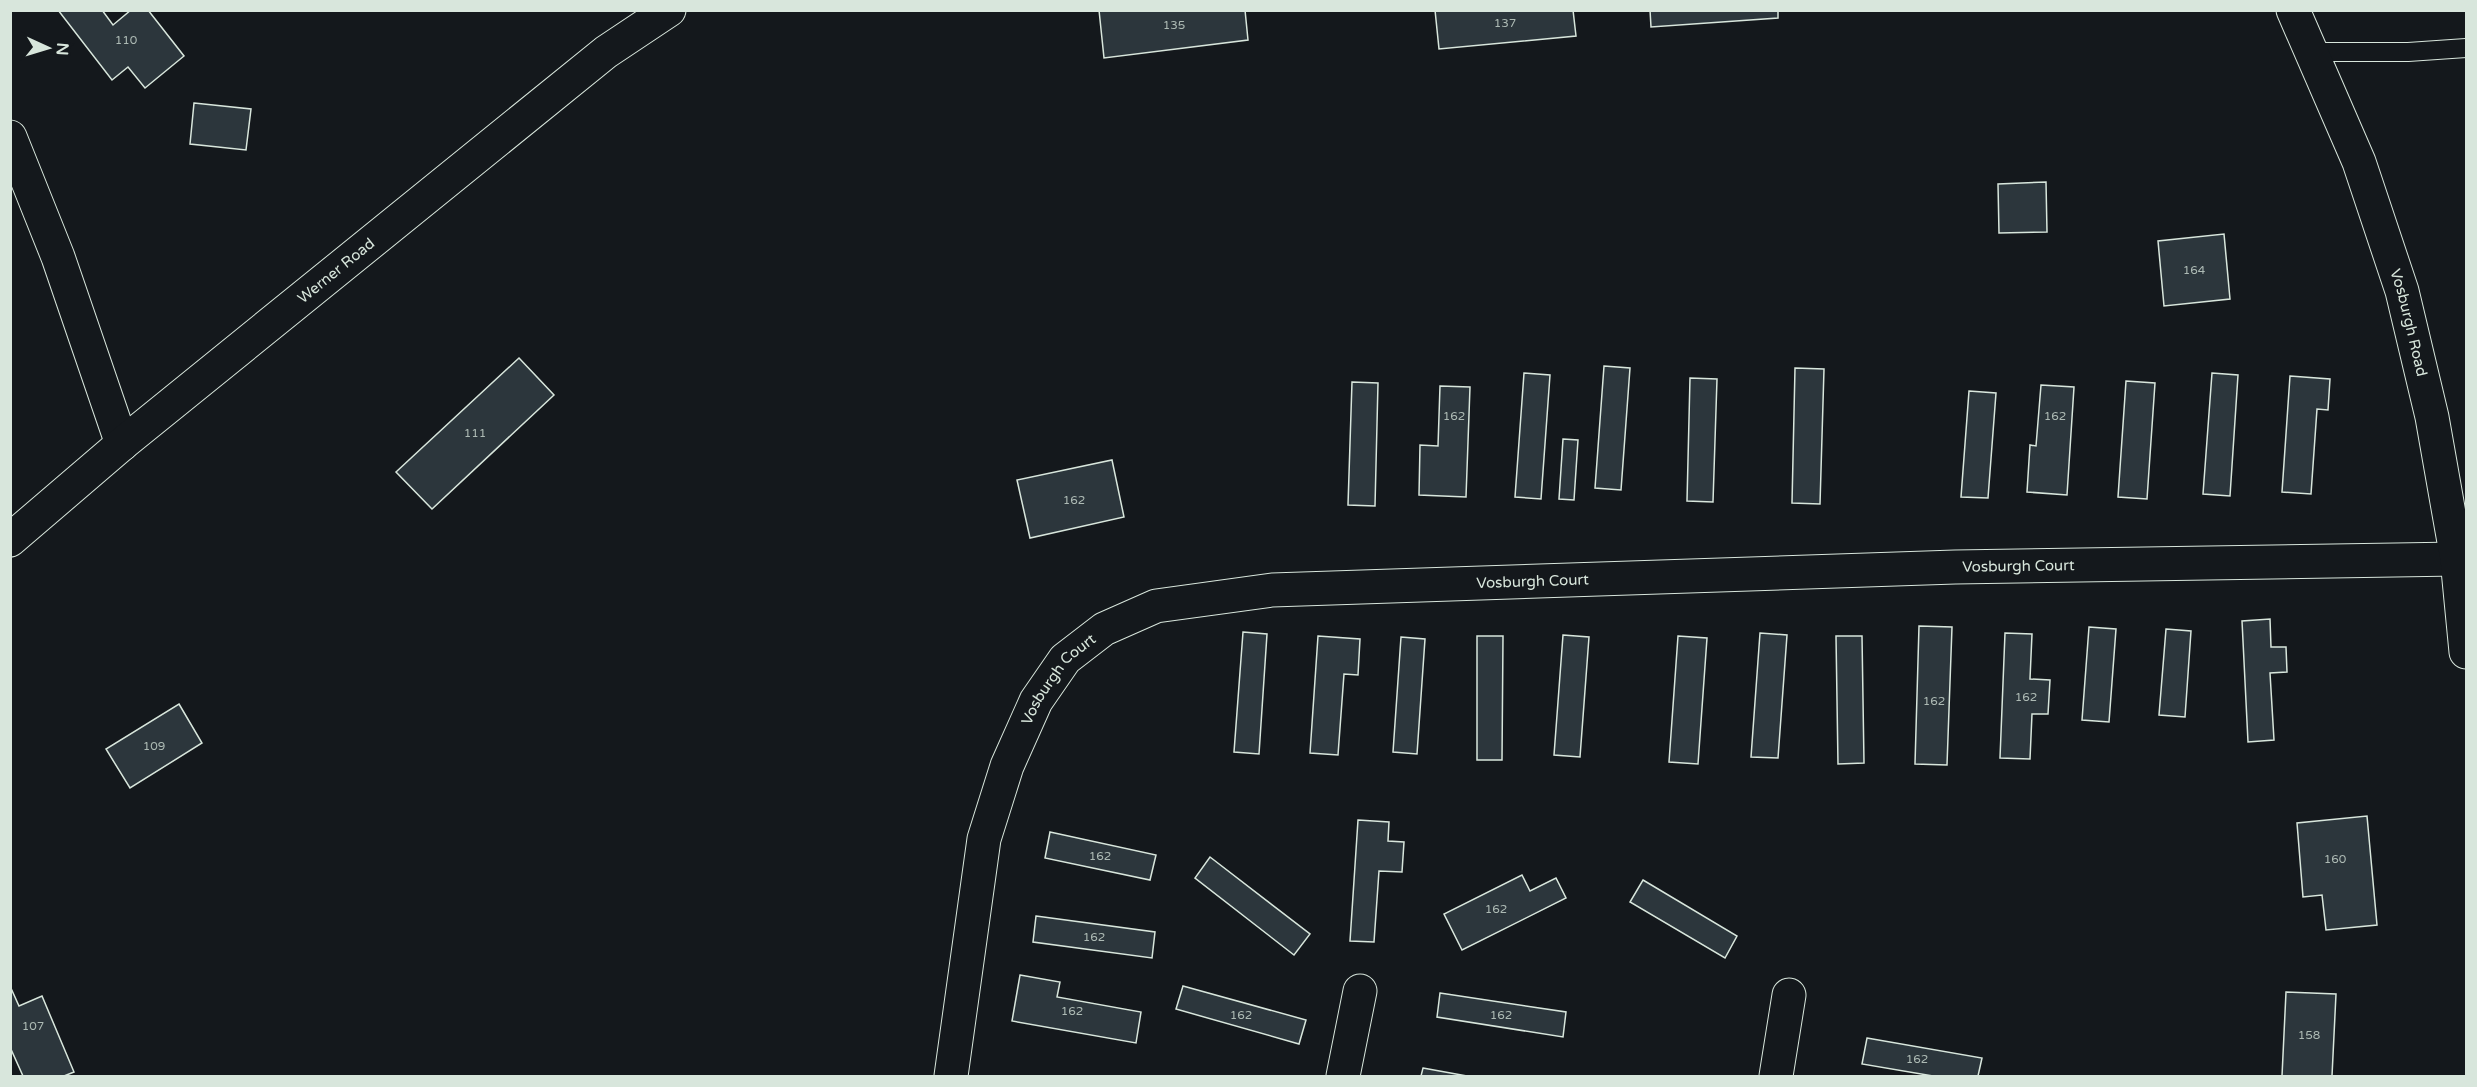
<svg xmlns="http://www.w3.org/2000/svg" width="2477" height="1087" viewBox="0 0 2477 1087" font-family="'Varela Round',sans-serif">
<rect width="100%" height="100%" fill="#14181c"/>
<!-- building -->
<g fill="#2c363c" stroke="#d8e6dc" stroke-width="1.5">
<path d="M58,10H102L113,25L131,10H148L184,56L145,88L128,67L112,80Z"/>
<path d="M1099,10H1245L1248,40L1104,58Z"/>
<path d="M1435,10H1573L1576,36L1439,49Z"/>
<path d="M1650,10H1778V18L1651,27Z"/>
<path d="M194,103L251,109L246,150L190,144Z"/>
<path d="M2046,182L2047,232L1999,233L1998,184Z"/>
<path d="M2224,234L2230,299L2164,306L2158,241Z"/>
<path d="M519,358L554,395L432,509L396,472Z"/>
<path d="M1604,366L1630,368L1621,490L1595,488Z"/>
<path d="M1795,368L1824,369L1820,504L1792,503Z"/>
<path d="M1524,373L1550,375L1541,499L1515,497Z"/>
<path d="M2212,373L2238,375L2230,496L2203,494Z"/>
<path d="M2290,376L2330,379L2328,410L2317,409L2311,494L2282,492Z"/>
<path d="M1690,378L1717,379L1713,502L1687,501Z"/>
<path d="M2126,381L2155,383L2147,499L2118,497Z"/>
<path d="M1352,382L1378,383L1375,506L1348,505Z"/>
<path d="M2041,385L2074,387L2067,495L2027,492L2030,445L2036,446Z"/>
<path d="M1440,386L1470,387L1466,497L1419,495L1420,445L1438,446Z"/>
<path d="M1969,391L1996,393L1988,498L1961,497Z"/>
<path d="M1563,439L1578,440L1574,500L1559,499Z"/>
<path d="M1112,460L1124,517L1030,538L1017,480Z"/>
<path d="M2270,619L2271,647H2286L2287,672L2270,673L2274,740L2248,742L2242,621Z"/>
<path d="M1919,626L1952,627L1947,765L1915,764Z"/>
<path d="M2089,627L2116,629L2109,722L2082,720Z"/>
<path d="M2166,629L2191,631L2185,717L2159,715Z"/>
<path d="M1243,632L1267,634L1259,754L1234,752Z"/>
<path d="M1760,633L1787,635L1778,758L1751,757Z"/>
<path d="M2005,633L2032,634L2030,679L2050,680L2048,714H2032L2030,759L2000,758Z"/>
<path d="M1563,635L1589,637L1580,757L1554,755Z"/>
<path d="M1318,636L1360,639L1358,675L1344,674L1338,755L1310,753Z"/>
<path d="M1477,636H1503L1502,760H1477Z"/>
<path d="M1678,636L1707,638L1698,764L1669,762Z"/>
<path d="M1836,636H1862L1864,763L1838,764Z"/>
<path d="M1401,637L1425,639L1417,754L1393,752Z"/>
<path d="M179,704L202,743L130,788L106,749Z"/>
<path d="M2367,816L2377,925L2326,930L2322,895L2303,897L2297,823Z"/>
<path d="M1358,820L1389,822L1388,841L1404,842L1402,872L1379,871L1374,942L1350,941Z"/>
<path d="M1050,832L1156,855L1150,880L1045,858Z"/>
<path d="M1210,857L1310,934L1294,955L1195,878Z"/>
<path d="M1522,875L1530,891L1556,878L1566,898L1462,950L1444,914Z"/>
<path d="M1643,880L1737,936L1725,958L1630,902Z"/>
<path d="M1036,916L1155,932L1152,958L1033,942Z"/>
<path d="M1020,975L1060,982L1057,997L1141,1012L1136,1043L1012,1021Z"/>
<path d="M10,986L19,1006L42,996L74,1072L64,1076H23L10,1047Z"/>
<path d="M1183,986L1306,1020L1299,1044L1176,1009Z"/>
<path d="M2286,992L2336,994L2332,1076H2282Z"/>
<path d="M1440,993L1566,1012L1563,1037L1437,1017Z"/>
<path d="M1867,1038L1982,1058L1978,1076H1933L1862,1064Z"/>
<path d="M1423,1068L1467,1076H1421Z"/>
</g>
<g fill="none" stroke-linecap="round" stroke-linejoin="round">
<defs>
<path id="lane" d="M2311,52H2408L2466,48"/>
<g id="street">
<path d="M10,137L58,257L122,444"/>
<path id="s1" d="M951,1076L984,839L1007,766L1036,701L1065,659L1104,629L1156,606L1272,590L1955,567L2457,559"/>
<path d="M1343,1076L1360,991"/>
<path d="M1776,1076L1789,995"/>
</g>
<g id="secondary">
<path id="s2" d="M2293,10L2359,162L2402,291L2432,417L2457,559L2466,652"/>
<path id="s3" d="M10,540L122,444L606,52L669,10"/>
</g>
</defs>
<!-- lane casing -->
<use href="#lane" stroke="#d8e6dc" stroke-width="20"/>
<!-- street casing -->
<use href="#street" stroke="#d8e6dc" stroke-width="35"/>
<!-- secondary casing -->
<use href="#secondary" stroke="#d8e6dc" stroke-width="35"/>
<!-- lane -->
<use href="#lane" stroke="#14181c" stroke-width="18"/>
<!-- street -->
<use href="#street" stroke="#14181c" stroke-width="33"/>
<!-- secondary -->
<use href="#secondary" stroke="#14181c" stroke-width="33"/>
</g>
<g text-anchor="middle" stroke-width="4.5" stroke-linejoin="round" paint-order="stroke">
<!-- number labels -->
<g font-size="12" fill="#adbab4">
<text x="1505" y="27">137</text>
<text x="1174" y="29">135</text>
<text x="126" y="44">110</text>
<text x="2194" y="274">164</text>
<text x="1454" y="420">162</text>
<text x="2055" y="420">162</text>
<text x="475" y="437">111</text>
<text x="1074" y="504">162</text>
<text x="2026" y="701">162</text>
<text x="1934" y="705">162</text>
<text x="154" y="750">109</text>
<text x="1100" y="860">162</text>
<text x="2335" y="863">160</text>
<text x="1496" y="913">162</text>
<text x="1094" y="941">162</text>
<text x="1072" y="1015">162</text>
<text x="1241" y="1019">162</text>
<text x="1501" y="1019">162</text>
<text x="33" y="1030">107</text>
<text x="2309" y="1039">158</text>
<text x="1917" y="1063">162</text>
</g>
<!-- street labels -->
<g font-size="15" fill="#d8e6dc" stroke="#14181c">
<text dy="5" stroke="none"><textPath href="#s3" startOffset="423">Werner Road</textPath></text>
<text dy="5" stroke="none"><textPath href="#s2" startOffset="334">Vosburgh Road</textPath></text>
<text dy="5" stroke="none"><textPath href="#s1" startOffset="1408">Vosburgh Court</textPath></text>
<text dy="5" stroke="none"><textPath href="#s1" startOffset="922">Vosburgh Court</textPath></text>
<text dy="5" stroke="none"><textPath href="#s1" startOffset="418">Vosburgh Court</textPath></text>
</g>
</g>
<!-- border -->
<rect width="2477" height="1087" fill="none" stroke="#d8e6dc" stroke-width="24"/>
<!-- north arrow -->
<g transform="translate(48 48) rotate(94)" stroke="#14181c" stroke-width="4.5" paint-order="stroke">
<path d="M0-4.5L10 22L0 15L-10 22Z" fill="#d8e6dc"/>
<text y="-9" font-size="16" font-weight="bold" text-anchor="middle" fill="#d8e6dc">N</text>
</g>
</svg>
